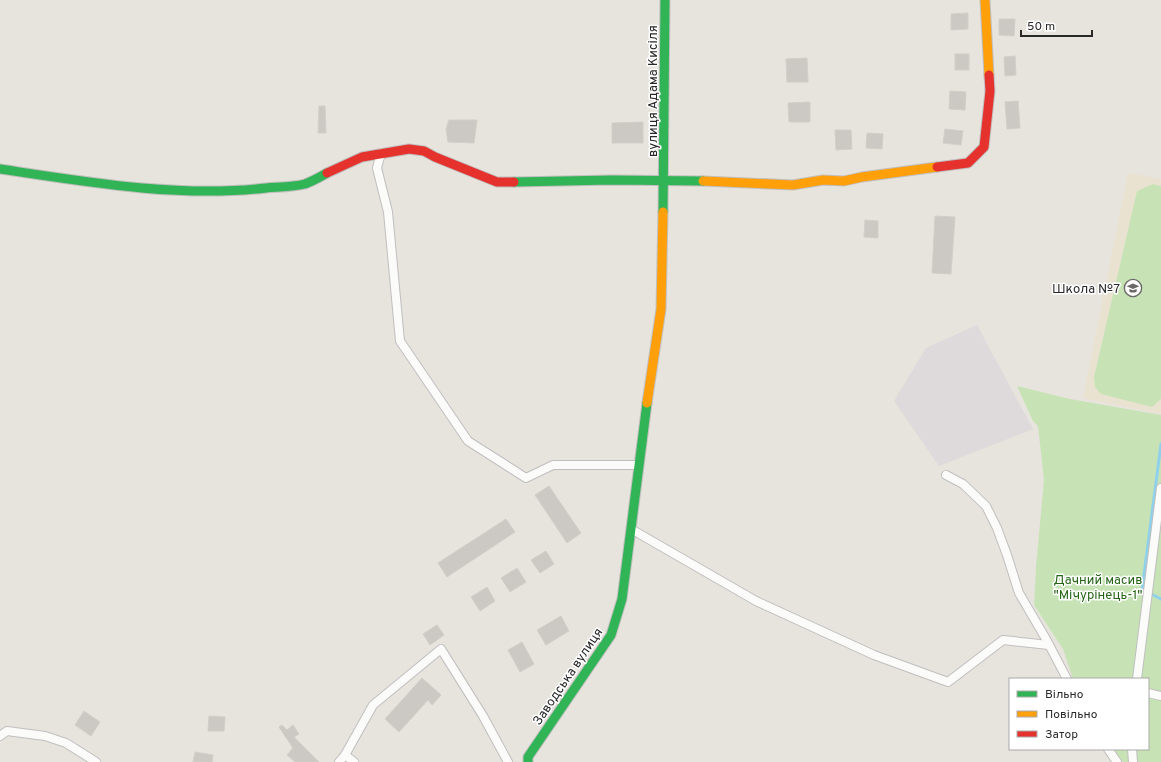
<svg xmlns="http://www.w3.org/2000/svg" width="1161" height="762" viewBox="0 0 1161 762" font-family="Overpass,sans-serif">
<rect width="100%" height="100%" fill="#e7e3dd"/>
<!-- industrial -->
<path fill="#dedadc" d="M977,325L1033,429L939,466L894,401L926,348Z"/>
<!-- education -->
<path fill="#eae2d1" d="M1128,173L1161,179V414L1083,398Z"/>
<!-- green -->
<g fill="#c7e3b5">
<path d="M1153,184L1161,186V399L1152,407L1101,394L1095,387L1094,377L1137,191Z"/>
<path d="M1017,386L1070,399L1161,415V762H1123L1113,749H1148V679H1073L1063,649L1034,605L1036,567L1044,480L1038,426L1033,421Z"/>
</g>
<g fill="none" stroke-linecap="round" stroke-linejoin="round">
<!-- stream -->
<g stroke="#8fd1ea" stroke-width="3">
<path d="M1142,590L1161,444"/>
<path d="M1151,594L1161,599"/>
</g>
</g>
<!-- building -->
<g fill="#ccc9c4" stroke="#d2cfc9">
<path d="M968,13V29L951,30V14Z"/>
<path d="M999,19H1015L1014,36L999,35Z"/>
<rect x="955" y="54" width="14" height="16"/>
<path d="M1015,56L1016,75L1005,76L1004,57Z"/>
<path d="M807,58L808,82H787L786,59Z"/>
<path d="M950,91L966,92L965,110L949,109Z"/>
<path d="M1018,101L1020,128L1007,129L1005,102Z"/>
<path d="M810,102V122H789L788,103Z"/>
<path d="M319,106H325L326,133H318Z"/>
<path d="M449,120H477L474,143L448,142L446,129Z"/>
<path d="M643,122V143H612V123Z"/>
<path d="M945,129L963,131L961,145L943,143Z"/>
<path d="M835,130H851L852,149L836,150Z"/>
<path d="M867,133L883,134L882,149L866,148Z"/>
<path d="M935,216L955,217L951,274L932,273Z"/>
<path d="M865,220L878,221V238L864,237Z"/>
<path d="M549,486L581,533L567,543L535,495Z"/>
<path d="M506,519L515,532L447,577L438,563Z"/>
<path d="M546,551L554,564L540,573L531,560Z"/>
<path d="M517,568L526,582L510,592L501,578Z"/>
<path d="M487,587L495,601L480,611L471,597Z"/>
<path d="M561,616L569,631L546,645L537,630Z"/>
<path d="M437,625L444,635L430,645L423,634Z"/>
<path d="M522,642L534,664L520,672L508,650Z"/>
<path d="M422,678L441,695L432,705L428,700L399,732L385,719Z"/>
<path d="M84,711L100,722L91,736L75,725Z"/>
<path d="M209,716L225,717L224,731H208Z"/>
<path d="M282,725L287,730L293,725L299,734L294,737L319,762H295L287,755L293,748L279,727Z"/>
<path d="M195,752L213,755L212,762H193Z"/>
</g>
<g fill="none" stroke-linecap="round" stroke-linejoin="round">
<defs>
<g id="street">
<path d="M381,153L377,168L388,212L400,341L468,441L526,478L553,465H639"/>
<path d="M946,475L963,484L986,506L997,528L1007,555L1019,593L1046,639L1067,679"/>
<path d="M631,529L756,601L874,655L948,682L1003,640L1049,645"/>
<path d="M1137,679L1161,488"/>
<path d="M1148,693L1161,696"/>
<path d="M0,736L7,731L45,736L66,743L96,762"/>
<path d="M1108,749L1117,762"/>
<path d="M1132,749L1133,762"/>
<path d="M345,755L354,762"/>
<path d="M339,762L345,755L373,705L441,649L483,716L508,762"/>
</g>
<g id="fast">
<path d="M0,169C86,182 180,198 266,188C279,187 294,187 305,184C313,181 320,177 327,173"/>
<path d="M514,182L612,180L703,181"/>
<path d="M663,212L665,0"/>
<path d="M528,762V757L611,635L622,599L647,403"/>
</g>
<g id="slow">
<path d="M985,0L989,75"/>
<path d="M703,181L793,185L823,180L844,181L862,177L937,167"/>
<path d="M647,403L661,309L663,212"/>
</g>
<g id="jam">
<path d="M937,167L968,163L984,147L990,91L989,75"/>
<path d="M327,173L362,157L409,149L424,151L435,157L497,182H514"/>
</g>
</defs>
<!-- street casing -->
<use href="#street" stroke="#c0bfbf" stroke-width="10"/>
<!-- fast casing -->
<use href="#fast" stroke="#c0bfbf" stroke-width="11"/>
<!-- slow casing -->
<use href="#slow" stroke="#c0bfbf" stroke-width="11"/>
<!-- jam casing -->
<use href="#jam" stroke="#c0bfbf" stroke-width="11"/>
<!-- street -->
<use href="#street" stroke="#fbfbfa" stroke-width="8"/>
<!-- fast -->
<use href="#fast" stroke="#30b455" stroke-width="9"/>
<!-- slow -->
<use href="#slow" stroke="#ff9f0a" stroke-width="9"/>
<!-- jam -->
<use href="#jam" stroke="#e5322d" stroke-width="9"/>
</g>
<!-- icons -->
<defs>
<symbol id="school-ring" viewBox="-11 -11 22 22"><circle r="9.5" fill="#fff" stroke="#6b6967" stroke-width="1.5"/><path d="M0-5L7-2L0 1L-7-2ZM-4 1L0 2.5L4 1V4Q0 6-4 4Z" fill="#6b6967"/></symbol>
</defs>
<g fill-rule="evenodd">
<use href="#school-ring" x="1123" y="278" width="20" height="20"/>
</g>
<g text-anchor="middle" stroke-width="3" stroke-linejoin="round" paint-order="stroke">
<!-- street labels -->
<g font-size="13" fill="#282828" stroke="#fff">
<text transform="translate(652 91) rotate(-90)" y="5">вулиця Адама Кисіля</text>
<text transform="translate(567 676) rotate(-56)" y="5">Заводська вулиця</text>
</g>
<!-- poi labels -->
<g font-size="13" fill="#282828" stroke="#fff" text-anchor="end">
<text x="1120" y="293">Школа №7</text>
</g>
<!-- park labels -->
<g font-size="13" fill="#266518" stroke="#fff">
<text x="1098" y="584">Дачний масив<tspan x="1098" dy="15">"Мічурінець-1"</tspan></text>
</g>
</g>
<!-- legend -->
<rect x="1009" y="678" width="140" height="72" fill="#ffffff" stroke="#a9a9a9"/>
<rect x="1017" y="691" width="20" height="6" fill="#30b455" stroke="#a9a9a9"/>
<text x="1045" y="698" font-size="12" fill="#282828">Вільно</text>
<rect x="1017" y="711" width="20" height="6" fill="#ff9f0a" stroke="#a9a9a9"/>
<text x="1045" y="718" font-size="12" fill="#282828">Повільно</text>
<rect x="1017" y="731" width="20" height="6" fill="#e5322d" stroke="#a9a9a9"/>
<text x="1045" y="738" font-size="12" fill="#282828">Затор</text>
<!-- scale -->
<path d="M1021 30v6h71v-6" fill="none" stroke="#282828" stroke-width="2"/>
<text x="1027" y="30" font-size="12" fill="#282828" stroke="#ffffff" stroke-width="3" paint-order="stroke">50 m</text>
</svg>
